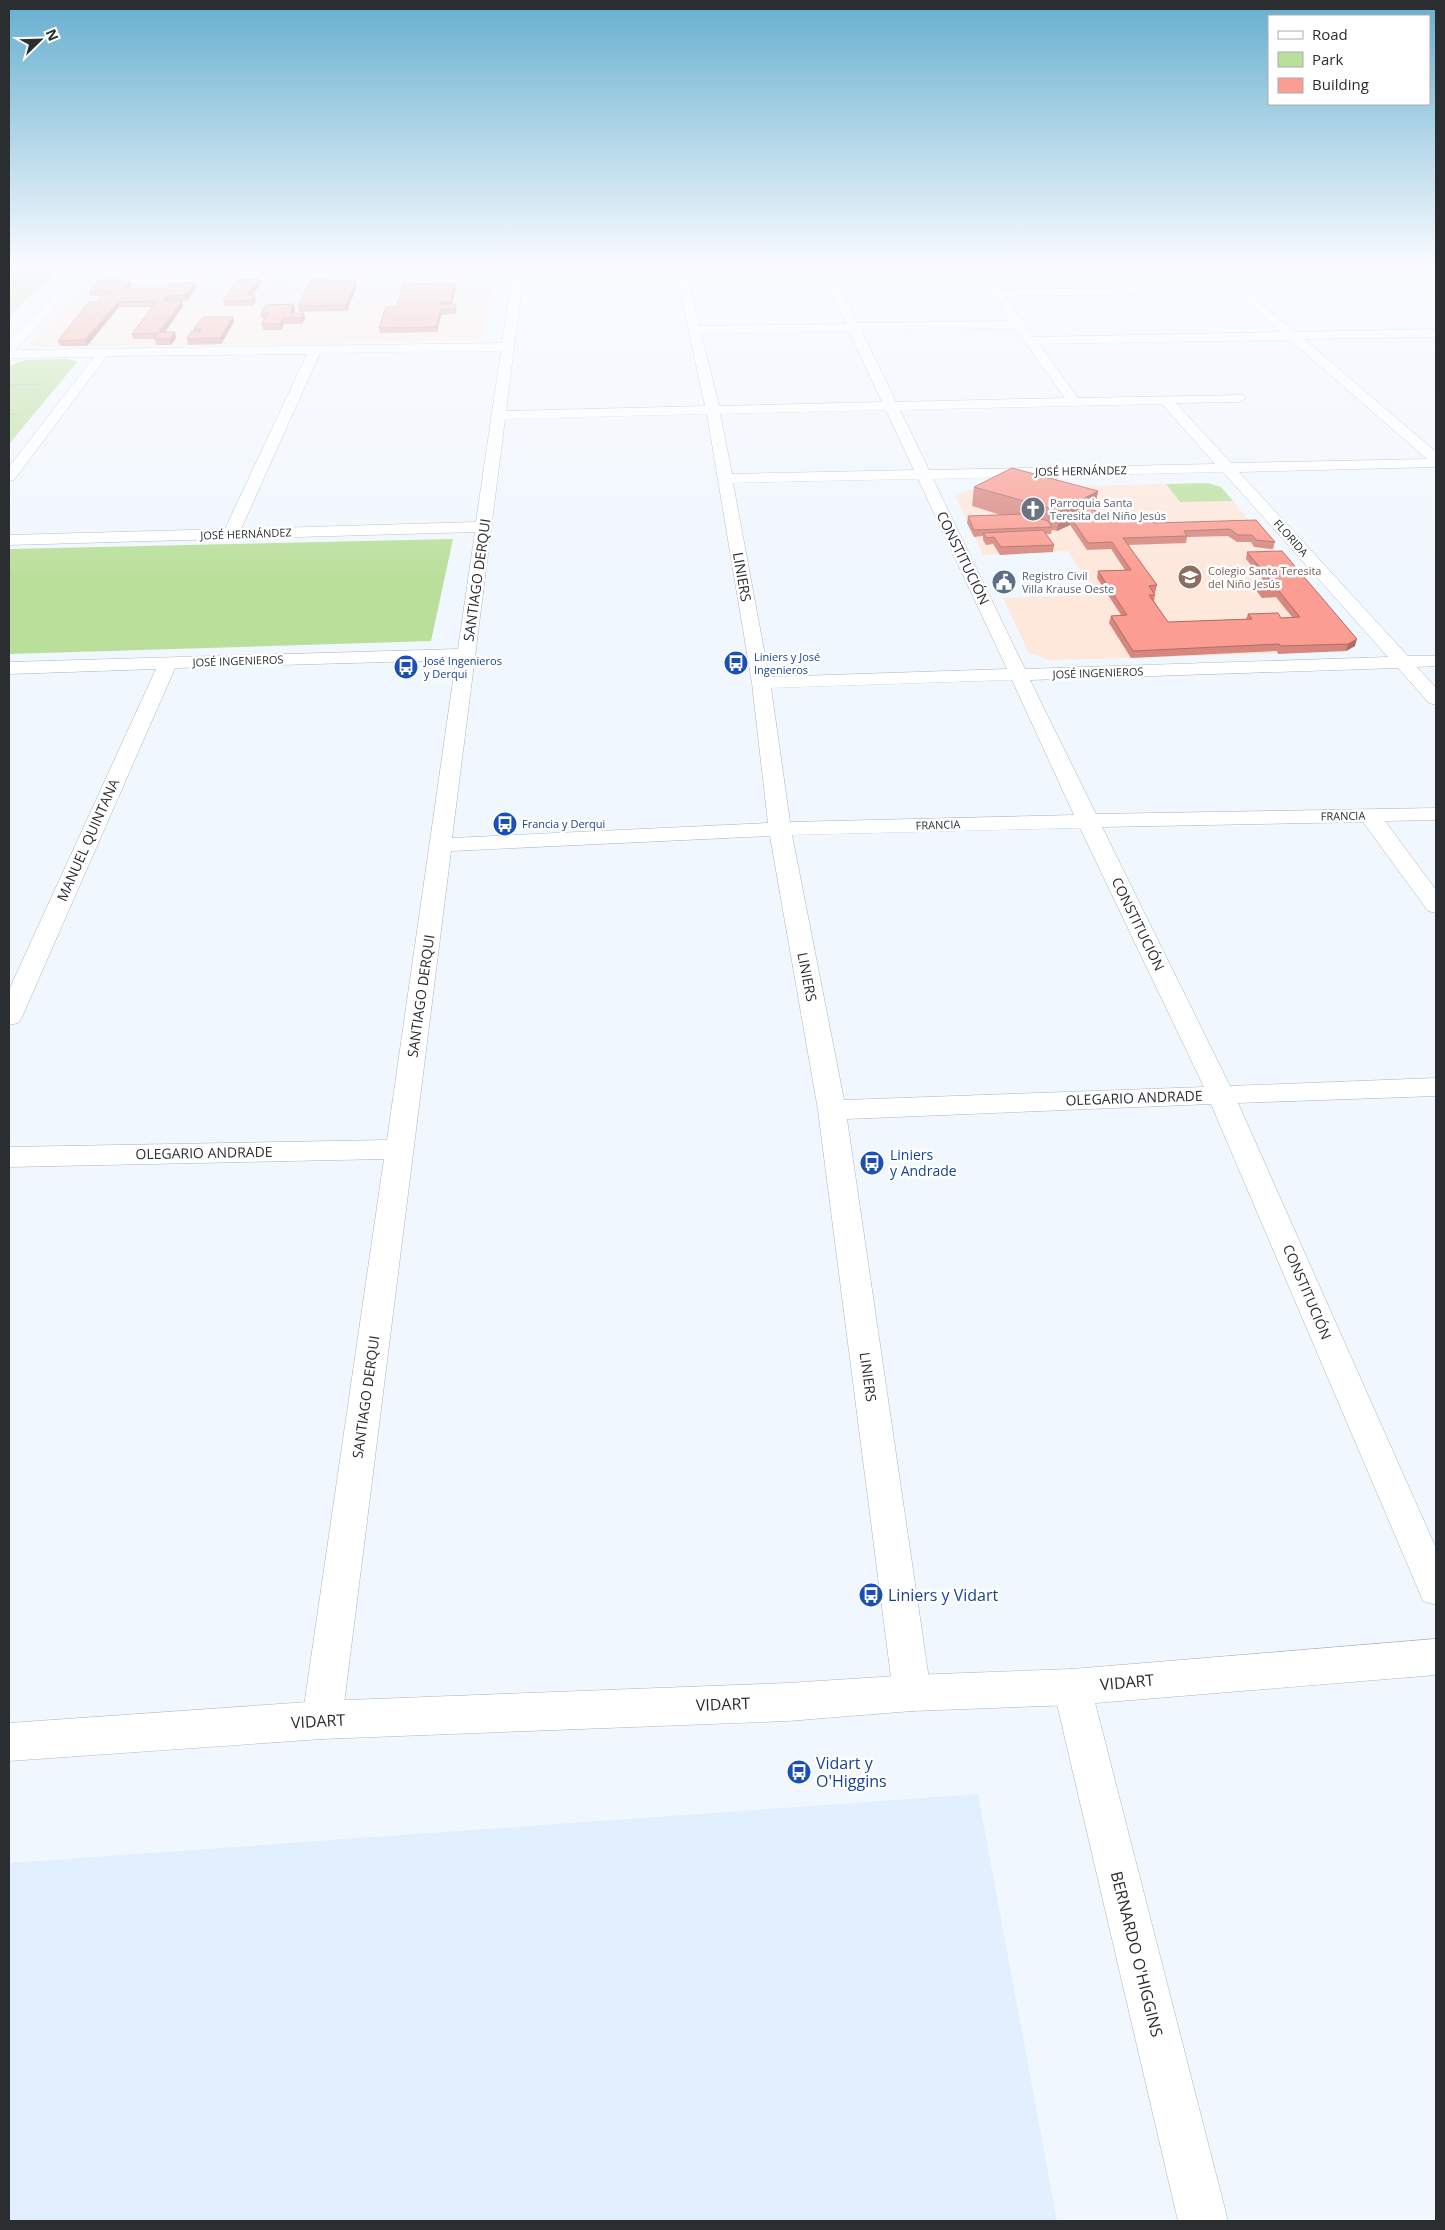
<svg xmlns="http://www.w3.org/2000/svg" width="1445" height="2230" viewBox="0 0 1445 2230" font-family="'Open Sans',sans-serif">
<rect width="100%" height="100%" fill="#f1f7fe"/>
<!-- built -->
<path fill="#e2effe" d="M978,1794L1057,2221H9V1863Z"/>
<!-- education -->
<g fill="#fee7db">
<path d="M485,277L494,280L483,337L473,341L37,347L29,344L83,287L96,284Z"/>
<path d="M1166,484L1180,502L1233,501L1355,646L1346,651L1131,658L1049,660L1029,653L1003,598L1095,595L1068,551L983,555L955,496L975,488Z"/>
</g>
<!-- green -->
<g fill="#badf9a">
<path d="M37,265H63L9,317V273Z"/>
<path d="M267,265H353L349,270L262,272Z"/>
<path d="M556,265L654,266L398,270L406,268Z"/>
<path d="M68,359L77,362L9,444V366L26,360Z"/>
<path d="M1208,483L1221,487L1233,501L1180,502L1166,484Z"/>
<path d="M453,539L431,641L9,654V549Z"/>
</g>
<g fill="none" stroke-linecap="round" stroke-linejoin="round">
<defs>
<g id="street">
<path d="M90,265L93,268L85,278L675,265H830L858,323L1010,321L972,265H983L1000,290L1136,288L1142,291L1136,294L1005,296L1034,337L1281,332L1205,265H1217L1295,332L1436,329V337L1304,339L1436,452V467L1239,472L1408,656H1436V666L1417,667L1436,688V705L1429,703L1398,668L1030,680L1096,814L1436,808V820L1385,821L1436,890V913L1428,911L1363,822L1102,827L1230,1086L1436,1078V1096L1238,1103L1436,1548V1605L1423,1601L1418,1589L1211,1104L847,1119L931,1693L926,1706L912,1711L898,1706L893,1693L818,1110L770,836L451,851L342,1720L336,1733L322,1739L308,1733L302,1720L384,1159L9,1167V1147L387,1140L456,660L175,668L22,1017L18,1023L9,1025V990L156,669L9,674V662L458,649L475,532L9,545V535L225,529L307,354L107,356L14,480L9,481V467L94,357L9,358V342L84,266ZM821,270L846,324L700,326L687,273ZM676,273L705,406L506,411L523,276ZM512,276L502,343L15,350L78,284ZM1015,328L1065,398L896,402L861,330ZM849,331L882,402L719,406L701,333ZM1290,340L1427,459L1231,463L1176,403L1239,402L1246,398L1244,395L1078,398L1039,344ZM501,351L476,522L241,529L320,353ZM1162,404L1215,464L929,470L900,410ZM886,410L914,470L732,474L720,414ZM707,414L752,683L768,823L452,838L505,419ZM1223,472L1388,657L1025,669L933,479ZM918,479L1007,669L769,677L733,483ZM1012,680L1074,815L790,822L771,688ZM1080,828L1204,1087L844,1100L792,835Z"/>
<path d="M1382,265H1395L1436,293V301L1432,300Z"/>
<path d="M1072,1669L1086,1674L1091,1687L1228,2221H1178L1053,1687L1058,1674Z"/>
</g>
<path id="secondary" d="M1436,1639V1675L1072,1705L912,1711L788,1721L322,1739L9,1761V1723L322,1701L788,1683L912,1675L1072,1669Z"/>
</defs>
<!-- street casing -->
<use href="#street" stroke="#adb5be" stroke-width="1"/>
<!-- secondary casing -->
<use href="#secondary" stroke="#adb5be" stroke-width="1"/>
<!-- path -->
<g stroke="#a7acb2" stroke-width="1" stroke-dasharray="1 1" stroke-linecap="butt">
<path d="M9,385L46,384"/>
<path d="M9,414L23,415"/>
</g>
<!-- street -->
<use href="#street" fill="#fff" fill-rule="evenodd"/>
<!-- secondary -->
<use href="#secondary" fill="#fff" fill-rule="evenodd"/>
</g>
<!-- wall -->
<g fill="#d8877e">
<path d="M326,278L327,281L357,286L347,311L299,312L298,306Z"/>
<path d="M131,280L132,285L129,289H196L187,301H182L183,306L165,332H175L176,338L171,345H156L155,339H133L132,334L153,307H119L87,346H60L58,341L102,296H90L89,291Z"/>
<path d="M455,283L456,289L452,304L457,309L456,314L441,315L437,332L380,333L379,328Z"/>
<path d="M261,284L252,295H255L256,301L253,306H225L223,301Z"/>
<path d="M295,310L294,313H304L305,318L302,324H284L281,330H263L262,324L265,319H262L261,314Z"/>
<path d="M233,317L234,322L221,344L188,345L187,339L194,331V329Z"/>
<path d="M974,487L1098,491L1094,511L1101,513L1155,523L1256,520L1275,542L1273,549L1254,547L1251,542H1237L1228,536L1187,537L1186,543L1128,545L1157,585L1155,593H1154L1155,595L1154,601L1168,622L1246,619L1248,614L1281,618L1292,617L1276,597L1262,598L1255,589L1257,581H1264L1246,559L1247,552L1355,646L1346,651L1278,654L1277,651L1131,658L1109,623L1111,616L1121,615L1097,578L1098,571L1125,570L1111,549L1087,550L1070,525L1057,531L1052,530L1051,534H1046L1054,545L1053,552L1000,555L993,544L986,545L983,540V536L974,537L967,523L968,516L1001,515L972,506Z"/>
</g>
<!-- shaded-wall -->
<g fill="#b06e66">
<path d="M260,279L261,284L247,301L246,295Z"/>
<path d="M131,280L132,285L124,295L123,289Z"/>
<path d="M356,281L357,286L347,311L346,305Z"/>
<path d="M195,283L196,289L187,301L186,295Z"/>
<path d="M455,283L456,289L451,307V302Z"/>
<path d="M255,295L256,301L253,306L252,300Z"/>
<path d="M168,296L169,301H163Z"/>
<path d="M182,301L183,306L161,338L159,332Z"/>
<path d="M118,302L119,307L87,346L85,340Z"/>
<path d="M294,304L295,310L290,318V313Z"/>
<path d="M441,309V315L437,332L436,327Z"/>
<path d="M304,313L305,318L302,324L301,318Z"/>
<path d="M233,317L234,322L221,344L220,338Z"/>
<path d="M283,318L284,324L281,330L280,324Z"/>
<path d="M175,332L176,338L171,345L170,339Z"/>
<path d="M1098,491L1094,511L1071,518L1070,525L1057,531L1060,511Z"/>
<path d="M1357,639L1355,646L1346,651L1348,644Z"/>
</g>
<!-- building -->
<g fill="#fb9d92" stroke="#b06e66">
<path d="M312,278H326L324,281H356L346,305L298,306Z"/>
<path d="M239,279H260L246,295H255L252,300L223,301Z"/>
<path d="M99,280H131L123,289H166L170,284L195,283L186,295L168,296L163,301H182L159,332H175L170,339H154L159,333L132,334L157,301L118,302L85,340L58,341L89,302H96L104,294H109L112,290L89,291Z"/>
<path d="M455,283L451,302H441L440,304H456L455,309H441L436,327L379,328L386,307H396L404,284Z"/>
<path d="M294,304L290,313H304L301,318H283L280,324H262L268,313L261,314L266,305Z"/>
<path d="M203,317H233L220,338L187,339L192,331H200L202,329H194Z"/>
<path d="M1012,468L1098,491L1060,511L974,487Z"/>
<path d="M1088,508L1101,513L1117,510L1155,523L1256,520L1275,542L1256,540L1252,535H1238L1230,529L1184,531L1187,536L1123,538L1157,585L1149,586L1155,595H1149L1168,622L1252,619L1248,614L1278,613L1281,618L1300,617L1278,590H1264L1257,581H1271L1247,552L1282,551L1357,639L1348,644L1280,646L1279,644L1133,651L1111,616L1127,615L1098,571L1131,570L1112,542L1088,543L1071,518Z"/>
<path d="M1024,514L1048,521L1052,527L974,530L968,516Z"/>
<path d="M1043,530L1054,545L1001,547L994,537L987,538L983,533Z"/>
</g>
<!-- sky -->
<linearGradient id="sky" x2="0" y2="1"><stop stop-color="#66afcf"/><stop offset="0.46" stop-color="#f9fbff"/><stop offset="1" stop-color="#f9fbff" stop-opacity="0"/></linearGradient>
<rect width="1445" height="578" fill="url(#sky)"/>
<!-- icons -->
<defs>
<symbol id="church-disc" viewBox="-11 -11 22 22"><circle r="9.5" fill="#6b7280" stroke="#fff"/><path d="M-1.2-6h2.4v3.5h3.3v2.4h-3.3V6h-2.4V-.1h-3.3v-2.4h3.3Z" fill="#fff"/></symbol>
<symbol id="school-disc" viewBox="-11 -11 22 22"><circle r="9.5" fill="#8d6e63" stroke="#fff"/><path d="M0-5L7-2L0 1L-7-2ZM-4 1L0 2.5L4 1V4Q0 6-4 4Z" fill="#fff"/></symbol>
<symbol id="civic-disc" viewBox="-11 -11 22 22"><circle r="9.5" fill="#5c6f8a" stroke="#fff"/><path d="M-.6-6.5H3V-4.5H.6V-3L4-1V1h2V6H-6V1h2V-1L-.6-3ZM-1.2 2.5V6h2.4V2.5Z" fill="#fff"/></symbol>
<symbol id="bus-disc" viewBox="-11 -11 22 22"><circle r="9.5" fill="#1a4fb4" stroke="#fff"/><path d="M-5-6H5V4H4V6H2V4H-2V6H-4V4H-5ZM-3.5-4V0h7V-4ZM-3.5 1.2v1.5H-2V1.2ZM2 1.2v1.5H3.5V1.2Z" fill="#fff"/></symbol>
</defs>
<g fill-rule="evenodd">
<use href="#church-disc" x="1019" y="495" width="28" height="28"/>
<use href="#school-disc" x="1176" y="563" width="28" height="28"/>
<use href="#civic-disc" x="990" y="568" width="28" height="28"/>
<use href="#bus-disc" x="722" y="649" width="28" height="28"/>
<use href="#bus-disc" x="392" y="653" width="28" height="28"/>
<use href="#bus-disc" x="491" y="810" width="28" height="28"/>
<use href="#bus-disc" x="858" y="1149" width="28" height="28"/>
<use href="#bus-disc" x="857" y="1581" width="28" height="28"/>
<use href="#bus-disc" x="785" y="1758" width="28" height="28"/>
</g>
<g text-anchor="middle" stroke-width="5" stroke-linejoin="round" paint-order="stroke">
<!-- far-street labels -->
<g font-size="11" fill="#2b2e31" stroke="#fff">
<text transform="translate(1081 471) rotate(-1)" y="4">JOSÉ HERNÁNDEZ</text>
<text transform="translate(246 534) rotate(-2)" y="4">JOSÉ HERNÁNDEZ</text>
<text transform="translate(1291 538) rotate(48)" y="4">FLORIDA</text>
<text transform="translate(238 661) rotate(-2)" y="4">JOSÉ INGENIEROS</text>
<text transform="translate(1098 673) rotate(-2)" y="4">JOSÉ INGENIEROS</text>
<text transform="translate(1343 816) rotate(-1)" y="4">FRANCIA</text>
<text transform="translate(938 825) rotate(-2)" y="4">FRANCIA</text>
</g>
<!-- far-worship labels -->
<g font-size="11" fill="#5b616d" stroke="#fff" text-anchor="start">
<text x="1050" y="507">Parroquia Santa<tspan x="1050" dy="13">Teresita del Niño Jesús</tspan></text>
</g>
<!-- far-education labels -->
<g font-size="11" fill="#785e54" stroke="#fff" text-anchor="start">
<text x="1208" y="575">Colegio Santa Teresita<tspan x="1208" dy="13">del Niño Jesús</tspan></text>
</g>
<!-- far-service labels -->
<g font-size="11" fill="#4e5e75" stroke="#fff" text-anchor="start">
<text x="1022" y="580">Registro Civil<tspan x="1022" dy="13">Villa Krause Oeste</tspan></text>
</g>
<!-- far-transit labels -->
<g font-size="11" fill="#164399" stroke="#fff" text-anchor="start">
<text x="754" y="661">Liniers y José<tspan x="754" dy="13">Ingenieros</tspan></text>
<text x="424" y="665">José Ingenieros<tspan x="424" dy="13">y Derqui</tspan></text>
<text x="522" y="828">Francia y Derqui</text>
</g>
<!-- street labels -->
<g font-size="14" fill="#2b2e31" stroke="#fff">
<text transform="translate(963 558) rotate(64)" y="5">CONSTITUCIÓN</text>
<text transform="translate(742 577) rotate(80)" y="5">LINIERS</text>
<text transform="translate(477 580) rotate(-82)" y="5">SANTIAGO DERQUI</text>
<text transform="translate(88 840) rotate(-66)" y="5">MANUEL QUINTANA</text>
<text transform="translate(1138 924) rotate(64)" y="5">CONSTITUCIÓN</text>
<text transform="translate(807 977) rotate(79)" y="5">LINIERS</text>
<text transform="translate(421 996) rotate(-82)" y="5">SANTIAGO DERQUI</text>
<text transform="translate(1134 1098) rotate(-2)" y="5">OLEGARIO ANDRADE</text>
<text transform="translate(204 1153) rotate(-1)" y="5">OLEGARIO ANDRADE</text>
<text transform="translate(1307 1292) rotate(67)" y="5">CONSTITUCIÓN</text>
<text transform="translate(868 1377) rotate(82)" y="5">LINIERS</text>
<text transform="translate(366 1397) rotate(-82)" y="5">SANTIAGO DERQUI</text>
</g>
<!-- transit labels -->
<g font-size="14" fill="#164399" stroke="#fff" text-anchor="start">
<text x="890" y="1160">Liniers<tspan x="890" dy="16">y Andrade</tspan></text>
</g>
<!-- near-transit labels -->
<g font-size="16" fill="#164399" stroke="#fff" text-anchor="start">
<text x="888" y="1601">Liniers y Vidart</text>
<text x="816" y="1769">Vidart y<tspan x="816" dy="18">O'Higgins</tspan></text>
</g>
<!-- near-street labels -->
<g font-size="16" fill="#2b2e31" stroke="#fff">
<text transform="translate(1127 1682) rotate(-5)" y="6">VIDART</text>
<text transform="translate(723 1704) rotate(-2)" y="6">VIDART</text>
<text transform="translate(318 1721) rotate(-3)" y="6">VIDART</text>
<text transform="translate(1137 1954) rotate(76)" y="6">BERNARDO O'HIGGINS</text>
</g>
</g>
<!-- border -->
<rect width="1445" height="2230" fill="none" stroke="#2b2e31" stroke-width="20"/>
<!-- legend -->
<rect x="1268" y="15" width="162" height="90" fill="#ffffff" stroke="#aaabad"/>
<rect x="1278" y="31" width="25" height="8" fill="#ffffff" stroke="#aaabad"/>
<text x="1312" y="40" font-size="15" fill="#2b2e31">Road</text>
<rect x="1278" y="52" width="25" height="15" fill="#badf9a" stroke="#aaabad"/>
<text x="1312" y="65" font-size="15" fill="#2b2e31">Park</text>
<rect x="1278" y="78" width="25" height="15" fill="#fb9d92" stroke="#aaabad"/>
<text x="1312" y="90" font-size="15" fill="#2b2e31">Building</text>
<!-- north arrow -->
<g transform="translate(40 40) rotate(67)" stroke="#ffffff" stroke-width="4" paint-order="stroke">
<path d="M0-4L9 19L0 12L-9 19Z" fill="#2b2e31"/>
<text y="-8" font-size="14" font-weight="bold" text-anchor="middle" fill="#2b2e31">N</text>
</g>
</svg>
